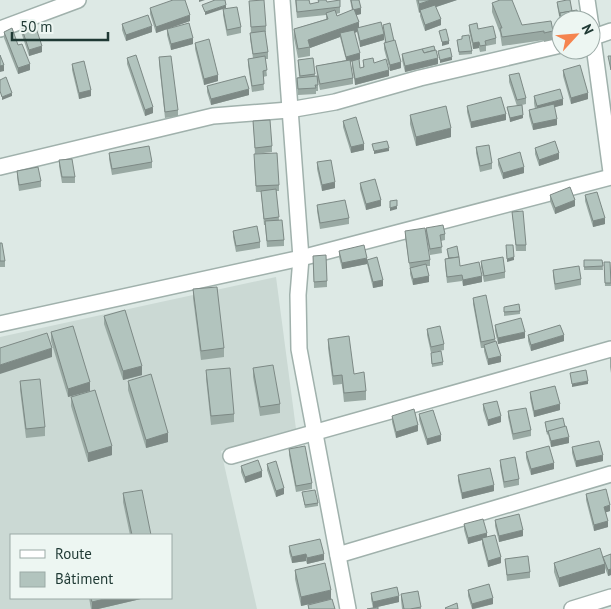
<svg xmlns="http://www.w3.org/2000/svg" width="611" height="609" viewBox="0 0 611 609" font-family="'PT Sans',sans-serif">
<rect width="100%" height="100%" fill="#dde9e5"/>
<!-- built -->
<path fill="#cbd9d4" fill-rule="evenodd" d="M276,277L296,429L221,451L257,609H0V337ZM11,535H171V598H11Z"/>
<g fill="none" stroke-linecap="round" stroke-linejoin="round">
<defs>
<g id="minor">
<path d="M282,0L301,258L298,295L299,349L348,609"/>
<path d="M587,0L590,20"/>
<path d="M591,24L611,172"/>
<path d="M0,29L78,0"/>
<path d="M591,38L611,31"/>
<path d="M0,167L213,116L289,110L335,102L420,78L561,45"/>
<path d="M0,324L301,258L611,177"/>
<path d="M231,456L611,349"/>
<path d="M338,555L611,474"/>
<path d="M572,609L611,597"/>
</g>
</defs>
<!-- minor casing -->
<use href="#minor" stroke="#a0b1ac" stroke-width="18"/>
<!-- minor -->
<use href="#minor" stroke="#fff" stroke-width="15"/>
</g>
<!-- wall -->
<g fill="#99a9a3">
<path d="M295,0H309L310,4L318,3V0L327,2L340,7V13L336,14L337,16L352,10L350,0H359L361,14L356,15L359,28L384,40L360,47L357,32L354,33L360,59L357,60L360,68H363V60L374,63L389,76L355,85L352,67V61L350,62L353,78V84L320,90L318,81V91H316V94L298,95L297,84V78L299,77L298,60L313,58L315,76H317L316,66L346,60L340,37L310,48V56L298,58L294,38V29L326,19V15L297,18Z"/>
<path d="M416,0H457L436,7L441,25L425,31L420,16V12L419,13Z"/>
<path d="M249,1L266,26V32H265L268,52V59H265L267,76L263,77L264,90L252,92L248,65V59L253,58L250,39V33H251Z"/>
<path d="M557,2L561,20V26L557,5Z"/>
<path d="M492,3L522,25L553,31V40L544,42V40L502,46L500,33L492,12Z"/>
<path d="M150,8L190,21L156,33L150,14Z"/>
<path d="M223,9L241,27V33L227,36L223,15Z"/>
<path d="M122,24L152,32L126,41L122,30Z"/>
<path d="M383,25L394,41L401,68L390,71L384,49V43H385Z"/>
<path d="M469,25L496,38V44L486,46V51L480,52L479,48L473,49L469,31Z"/>
<path d="M21,26L42,52L29,56L21,32Z"/>
<path d="M167,29L193,44L171,50L167,35Z"/>
<path d="M4,32L30,70L18,74L4,38Z"/>
<path d="M457,40L472,51V54L459,55Z"/>
<path d="M195,43L218,81L204,85L195,49Z"/>
<path d="M402,54L438,64L405,72L402,60Z"/>
<path d="M159,57L178,110V116L165,118L159,63Z"/>
<path d="M127,58L153,113L145,116L127,64Z"/>
<path d="M72,64L91,96L79,99L72,70Z"/>
<path d="M563,70L588,99L571,104L563,76Z"/>
<path d="M509,75L526,98V104L522,105L523,118L510,122L507,107L517,106L509,82Z"/>
<path d="M207,86L249,95L211,105L207,92Z"/>
<path d="M534,96L563,105L554,107L557,125L533,130L529,116V110L535,109L534,103Z"/>
<path d="M467,106L506,120L471,128L467,112Z"/>
<path d="M410,115L451,137L416,146L410,124Z"/>
<path d="M253,121L272,146V152L255,154Z"/>
<path d="M343,121L364,150L351,153L343,127Z"/>
<path d="M476,147L492,163V169L480,172L476,153Z"/>
<path d="M535,148L559,159L539,166L535,154Z"/>
<path d="M109,153L152,162V168L112,175L109,159Z"/>
<path d="M498,159L524,173L503,179L498,165Z"/>
<path d="M59,160L75,177V183H62L59,166Z"/>
<path d="M254,160L279,185V191H276L279,220L284,240V246L267,247L265,225H264L261,192H256Z"/>
<path d="M317,162L335,188L322,191L317,169Z"/>
<path d="M17,171L41,181V187L19,191L17,177Z"/>
<path d="M360,183L381,206L366,210L360,189Z"/>
<path d="M550,195L575,206L555,214L550,201Z"/>
<path d="M585,195L605,224L593,227L585,201Z"/>
<path d="M317,205L349,218V224L320,229L317,211Z"/>
<path d="M512,212L526,245V251H516Z"/>
<path d="M426,228L445,234V240L441,241L442,253L430,255L426,234Z"/>
<path d="M233,231L260,242V248L236,252L233,237Z"/>
<path d="M405,231L430,260V266H427L429,282L413,285L410,274V269L405,237Z"/>
<path d="M0,243L5,261V267H0Z"/>
<path d="M447,249L460,266L482,282L463,286L462,281L447,283L445,265V259L448,258Z"/>
<path d="M339,251L367,260L383,286L373,288L367,264L342,269L339,257Z"/>
<path d="M313,256L327,281V287L314,288Z"/>
<path d="M584,260H602L603,270H584Z"/>
<path d="M481,261L505,272V278L484,282L481,267Z"/>
<path d="M604,262H610L611,286H605Z"/>
<path d="M553,270L581,279V285L555,290L553,276Z"/>
<path d="M193,289L224,348V357L201,360L193,298Z"/>
<path d="M473,298L495,339L501,362L488,365L484,351V348H481L473,304Z"/>
<path d="M504,307L520,311V314L504,316Z"/>
<path d="M104,316L142,375L123,380L104,324Z"/>
<path d="M495,325L525,338L498,344L495,331Z"/>
<path d="M427,329L444,344V350L431,353L427,335Z"/>
<path d="M51,332L90,391L68,397L51,341Z"/>
<path d="M528,335L564,341L531,351L528,341Z"/>
<path d="M328,339L366,391V400L344,402L342,384L333,385L328,348Z"/>
<path d="M431,353L443,362V365L432,367Z"/>
<path d="M610,358H611V373L610,367Z"/>
<path d="M253,368L280,404V413L260,416L253,377Z"/>
<path d="M206,370L234,414V422L211,425L206,379Z"/>
<path d="M20,381L45,427V436L26,438L20,390Z"/>
<path d="M128,381L168,442L146,448L128,390Z"/>
<path d="M530,392L560,410L534,417L530,398Z"/>
<path d="M71,397L112,455L88,462L71,406Z"/>
<path d="M483,404L501,422L488,426L483,410Z"/>
<path d="M508,411L531,430V436L513,440L508,417Z"/>
<path d="M419,414L441,441L427,445L419,420Z"/>
<path d="M392,416L418,431L396,438L392,422Z"/>
<path d="M545,422L569,443L551,447L548,434L547,435Z"/>
<path d="M572,447L603,461L576,467L572,453Z"/>
<path d="M289,449L312,483V489L296,492L289,455Z"/>
<path d="M526,452L554,469L531,475L526,458Z"/>
<path d="M500,460L519,479V485L504,488L500,466Z"/>
<path d="M267,464L284,494L276,497L267,470Z"/>
<path d="M241,466L262,477L245,483L241,472Z"/>
<path d="M458,475L494,491L462,499L458,481Z"/>
<path d="M302,492L318,503V506L305,508Z"/>
<path d="M123,493L151,535H130L123,502Z"/>
<path d="M586,494L610,511L606,512L608,527L594,531L586,500Z"/>
<path d="M495,520L523,536L499,542L495,526Z"/>
<path d="M464,524L487,537L501,563L488,567L482,544V540L468,544L464,530Z"/>
<path d="M289,546L324,560L307,564L306,561L292,563L289,552Z"/>
<path d="M611,554V575L608,576L605,568V573L559,587L554,572V563L603,559Z"/>
<path d="M505,559L530,572V578L507,581Z"/>
<path d="M295,570L331,599L335,609H308V605L316,603L301,606L295,579Z"/>
<path d="M468,590L493,604L474,609H472L468,596Z"/>
<path d="M371,593L399,602L373,608L371,599Z"/>
<path d="M401,594L421,607V609H402L401,600Z"/>
<path d="M89,598H145L98,609H91Z"/>
</g>
<!-- shaded-wall -->
<g fill="#7d8985">
<path d="M199,0H205L199,2Z"/>
<path d="M431,0H457L421,12L420,10V12L419,13V4Z"/>
<path d="M226,5V8L205,15V12Z"/>
<path d="M361,8V14L353,16V10Z"/>
<path d="M190,15V21L156,33V27Z"/>
<path d="M441,19V25L425,31V25Z"/>
<path d="M359,22V31L357,28V32L341,37L340,33V37L310,48L308,40Z"/>
<path d="M152,26V32L126,41V35Z"/>
<path d="M384,34V40L360,47V41Z"/>
<path d="M193,38V44L171,50V44Z"/>
<path d="M449,41V44L442,46V42Z"/>
<path d="M479,42V48L473,49V43Z"/>
<path d="M42,46V52L29,56V50Z"/>
<path d="M360,53V59L346,63V57Z"/>
<path d="M452,57V60L440,63V60Z"/>
<path d="M438,58V64L405,72V66Z"/>
<path d="M401,62V68L390,71V65Z"/>
<path d="M30,64V70L18,74V68Z"/>
<path d="M4,65V71L0,72V66Z"/>
<path d="M389,70V76L355,85V79Z"/>
<path d="M218,75V81L204,85V79Z"/>
<path d="M249,89V95L211,105V99Z"/>
<path d="M91,90V96L79,99V93Z"/>
<path d="M12,93V96L2,100V97Z"/>
<path d="M588,93V99L571,104V98Z"/>
<path d="M563,99V105L537,112V106Z"/>
<path d="M153,107V113L145,116V110Z"/>
<path d="M506,114V120L471,128V122Z"/>
<path d="M523,115V118L510,122V118Z"/>
<path d="M557,119V125L533,130V124Z"/>
<path d="M451,128V137L416,146V137Z"/>
<path d="M364,144V150L351,153V147Z"/>
<path d="M389,148V151L374,154V151Z"/>
<path d="M559,153V159L539,166V160Z"/>
<path d="M524,167V173L503,179V173Z"/>
<path d="M335,182V188L322,191V185Z"/>
<path d="M381,200V206L366,210V204Z"/>
<path d="M575,200V206L555,214V208Z"/>
<path d="M397,206V209L390,211V208Z"/>
<path d="M605,218V224L593,227V221Z"/>
<path d="M514,257V260L507,262V259Z"/>
<path d="M367,258V264L342,269V263Z"/>
<path d="M429,276V282L413,285V279Z"/>
<path d="M482,276V282L463,286V280Z"/>
<path d="M383,280V286L373,288V282Z"/>
<path d="M525,332V338L498,344V338Z"/>
<path d="M564,335V341L531,351V345Z"/>
<path d="M52,348V357L0,374V365Z"/>
<path d="M501,356V362L488,365V359Z"/>
<path d="M142,366V375L123,380V371Z"/>
<path d="M588,381V384L572,387V384Z"/>
<path d="M90,382V391L68,397V389Z"/>
<path d="M560,404V410L534,417V411Z"/>
<path d="M501,416V422L488,426V420Z"/>
<path d="M418,425V431L396,438V432Z"/>
<path d="M168,433V442L146,448V440Z"/>
<path d="M441,435V441L427,445V439Z"/>
<path d="M569,437V443L551,447V441Z"/>
<path d="M112,446V455L88,462V453Z"/>
<path d="M603,455V461L576,467V461Z"/>
<path d="M554,463V469L531,475V469Z"/>
<path d="M262,471V477L245,483V477Z"/>
<path d="M494,485V491L462,499V493Z"/>
<path d="M284,488V494L276,497V491Z"/>
<path d="M610,505V511L604,513V507Z"/>
<path d="M608,521V527L594,531V525Z"/>
<path d="M523,530V536L499,542V536Z"/>
<path d="M487,533V539L482,538V540L468,544V538Z"/>
<path d="M306,554V561L292,563V557Z"/>
<path d="M324,554V560L307,564V558Z"/>
<path d="M501,557V563L488,567V561Z"/>
<path d="M605,564V573L559,587V578Z"/>
<path d="M611,569V575L608,576V570Z"/>
<path d="M331,590V599L301,606V597Z"/>
<path d="M399,596V602L373,608V602Z"/>
<path d="M108,598H145L98,609H92V602Z"/>
<path d="M493,598V604L472,609V604Z"/>
</g>
<!-- building -->
<g fill="#b2c4be" stroke="#7d8985">
<path d="M173,0H185L190,15L156,27L150,8Z"/>
<path d="M215,0H225L226,5L205,12L202,5Z"/>
<path d="M264,0L266,26L251,27L249,1Z"/>
<path d="M296,0H309L310,4L319,2L318,0H326L327,2L340,0V7L297,12Z"/>
<path d="M351,0H359L361,8L353,10Z"/>
<path d="M418,0H431L419,4Z"/>
<path d="M500,0H512L522,25L551,21L553,31L544,33V31L502,37L500,28H502L492,3Z"/>
<path d="M567,0H570L572,11L560,13V16L557,2Z"/>
<path d="M435,5L441,19L425,25L420,10Z"/>
<path d="M237,7L241,27L227,30L223,9Z"/>
<path d="M354,9L359,22L308,40L310,47L298,49L294,29L328,19L326,13L335,10L337,16Z"/>
<path d="M577,10L579,20H561L560,13Z"/>
<path d="M148,15L152,26L126,35L122,24Z"/>
<path d="M34,22L42,46L29,50L21,26Z"/>
<path d="M381,22L384,34L360,41L357,28Z"/>
<path d="M189,23L193,38L171,44L167,29Z"/>
<path d="M390,23L394,41L386,43L383,25Z"/>
<path d="M477,23L478,29L493,26L496,38L485,41L486,45L480,46L479,42L473,43L469,25Z"/>
<path d="M12,28L18,45L22,44L30,64L18,68L4,32Z"/>
<path d="M446,29L449,41L442,42L439,31Z"/>
<path d="M354,30L360,53L346,57L340,33Z"/>
<path d="M265,31L268,52L253,54L250,33Z"/>
<path d="M469,35L472,51L459,52L457,40L462,39V36Z"/>
<path d="M209,39L218,75L204,79L195,43Z"/>
<path d="M395,40L401,62L390,65L384,43Z"/>
<path d="M434,46L435,50L424,53L422,49Z"/>
<path d="M450,48L452,57L440,60L438,51Z"/>
<path d="M422,49L424,53L436,50L438,58L405,66L402,54Z"/>
<path d="M0,55L4,65L0,66Z"/>
<path d="M136,55L153,107L145,110L127,58Z"/>
<path d="M171,56L178,110L165,112L159,57Z"/>
<path d="M265,56L267,70L263,71L264,84L252,86L248,59Z"/>
<path d="M608,56H611V70Z"/>
<path d="M313,58L315,74L300,76L298,60Z"/>
<path d="M373,58L374,63L386,59L389,70L355,79L352,61L359,59L360,68L364,67L363,60Z"/>
<path d="M350,60L353,78L320,84L316,66Z"/>
<path d="M84,61L91,90L79,93L72,64Z"/>
<path d="M580,65L588,93L571,98L563,70Z"/>
<path d="M519,73L526,98L517,100L509,75Z"/>
<path d="M245,76L249,89L211,99L207,86Z"/>
<path d="M317,76L318,85H315L316,88L298,89L297,78Z"/>
<path d="M6,77L12,93L2,97L0,91V80Z"/>
<path d="M560,89L563,99L537,106L534,96Z"/>
<path d="M501,97L506,114L471,122L467,106Z"/>
<path d="M554,104L557,119L533,124L529,110Z"/>
<path d="M522,105L523,115L510,118L507,107Z"/>
<path d="M446,106L451,128L416,137L410,115Z"/>
<path d="M356,117L364,144L351,147L343,121Z"/>
<path d="M270,120L272,146L255,148L253,121Z"/>
<path d="M387,141L389,148L374,151L372,144Z"/>
<path d="M555,141L559,153L539,160L535,148Z"/>
<path d="M489,145L492,163L480,166L476,147Z"/>
<path d="M149,146L152,162L112,169L109,153Z"/>
<path d="M520,152L524,167L503,173L498,159Z"/>
<path d="M277,153L279,185L256,186L254,154Z"/>
<path d="M72,159L75,177H62L59,160Z"/>
<path d="M331,160L335,182L322,185L317,162Z"/>
<path d="M38,167L41,181L19,185L17,171Z"/>
<path d="M375,179L381,200L366,204L360,183Z"/>
<path d="M570,187L575,200L555,208L550,195Z"/>
<path d="M276,189L279,217L264,219L261,191Z"/>
<path d="M597,192L605,218L593,221L585,195Z"/>
<path d="M345,200L349,218L320,223L317,205Z"/>
<path d="M397,200V206L390,208V201Z"/>
<path d="M523,211L526,245H516L512,212Z"/>
<path d="M282,220L284,240L267,241L265,221Z"/>
<path d="M443,225L445,234L440,235L442,247L430,249L426,228Z"/>
<path d="M257,226L260,242L236,246L233,231Z"/>
<path d="M425,228L430,260L409,263L405,231Z"/>
<path d="M0,243H2L5,261H0Z"/>
<path d="M364,245L367,258L342,263L339,251Z"/>
<path d="M506,245H513L514,257L507,259Z"/>
<path d="M457,246L459,257L449,258L447,249Z"/>
<path d="M326,255L327,281L314,282L313,256Z"/>
<path d="M377,257L383,280L373,282L367,260Z"/>
<path d="M459,257L460,266L479,262L482,276L463,280L462,275L447,277L445,259Z"/>
<path d="M503,257L505,272L484,276L481,261Z"/>
<path d="M584,260H602L603,266L584,267Z"/>
<path d="M604,262H610L611,283H605Z"/>
<path d="M426,264L429,276L413,279L410,268Z"/>
<path d="M579,266L581,279L555,284L553,270Z"/>
<path d="M217,287L224,348L201,351L193,289Z"/>
<path d="M486,295L495,339L481,342L473,298Z"/>
<path d="M519,304L520,311L504,312V307Z"/>
<path d="M125,310L142,366L123,371L104,316Z"/>
<path d="M521,318L525,332L498,338L495,325Z"/>
<path d="M560,325L564,335L531,345L528,335Z"/>
<path d="M73,326L90,382L68,389L51,332Z"/>
<path d="M440,326L444,344L431,347L427,329Z"/>
<path d="M47,333L52,348L0,365V348Z"/>
<path d="M349,336L354,374L364,372L366,391L344,393L342,375L333,376L328,339Z"/>
<path d="M496,341L501,356L488,359L484,345Z"/>
<path d="M441,351L443,362L432,364L431,353Z"/>
<path d="M273,365L280,404L260,407L253,368Z"/>
<path d="M230,368L234,414L211,416L206,370Z"/>
<path d="M586,370L588,381L572,384L570,373Z"/>
<path d="M151,374L168,433L146,440L128,381Z"/>
<path d="M40,379L45,427L26,429L20,381Z"/>
<path d="M555,386L560,404L534,411L530,392Z"/>
<path d="M95,390L112,446L88,453L71,397Z"/>
<path d="M497,401L501,416L488,420L483,404Z"/>
<path d="M526,408L531,430L513,434L508,411Z"/>
<path d="M414,409L418,425L396,432L392,416Z"/>
<path d="M433,410L441,435L427,439L419,414Z"/>
<path d="M563,418L565,427L547,432L545,422Z"/>
<path d="M566,426L569,437L551,441L548,431Z"/>
<path d="M599,441L603,455L576,461L572,447Z"/>
<path d="M305,446L312,483L296,486L289,449Z"/>
<path d="M549,446L554,463L531,469L526,452Z"/>
<path d="M515,457L519,479L504,482L500,460Z"/>
<path d="M258,460L262,471L245,477L241,466Z"/>
<path d="M276,461L284,488L276,491L267,464Z"/>
<path d="M490,468L494,485L462,493L458,475Z"/>
<path d="M606,489L610,505L604,507L608,521L594,525L586,494Z"/>
<path d="M142,490L151,535H132L123,493Z"/>
<path d="M315,490L318,503L305,505L302,492Z"/>
<path d="M519,514L523,530L499,536L495,520Z"/>
<path d="M483,519L487,533L468,538L464,524Z"/>
<path d="M495,535L501,557L488,561L482,538Z"/>
<path d="M320,539L324,554L307,558L306,554L292,557L289,546Z"/>
<path d="M600,548L605,564L559,578L554,563Z"/>
<path d="M611,554V569L608,570L603,557Z"/>
<path d="M528,556L530,572L507,575L505,559Z"/>
<path d="M325,563L331,590L301,597L295,570Z"/>
<path d="M489,584L493,598L472,604L468,590Z"/>
<path d="M397,587L399,596L373,602L371,593Z"/>
<path d="M418,591L421,607L410,609H404L401,594Z"/>
<path d="M91,598H108L92,602Z"/>
<path d="M332,599L335,609H309L308,605Z"/>
<path d="M457,603L458,609H446L445,608Z"/>
<path d="M378,607V609H367Z"/>
</g>
<!-- legend -->
<rect x="10" y="534" width="162" height="65" fill="#edf6f2" stroke="#9baaa6"/>
<rect x="20" y="550" width="25" height="8" fill="#ffffff" stroke="#9baaa6"/>
<text x="55" y="559" font-size="15" fill="#1f3934">Route</text>
<rect x="20" y="572" width="25" height="15" fill="#b2c4be" stroke="#9baaa6"/>
<text x="55" y="584" font-size="15" fill="#1f3934">Bâtiment</text>
<!-- north arrow -->
<g transform="translate(576 35) rotate(64)"><circle r="24" fill="#edf6f2" stroke="#9baaa6"/>
<path d="M0-4L9 19L0 12L-9 19Z" fill="#f5844f"/>
<text y="-8" font-size="14" font-weight="bold" text-anchor="middle" fill="#1f3934">N</text>
</g>
<!-- scale -->
<path d="M12 32v8h96v-8" fill="none" stroke="#1f3934" stroke-width="2.5"/>
<text x="20" y="32" font-size="15" fill="#1f3934" stroke="#edf6f2" stroke-width="4" paint-order="stroke">50 m</text>
</svg>
